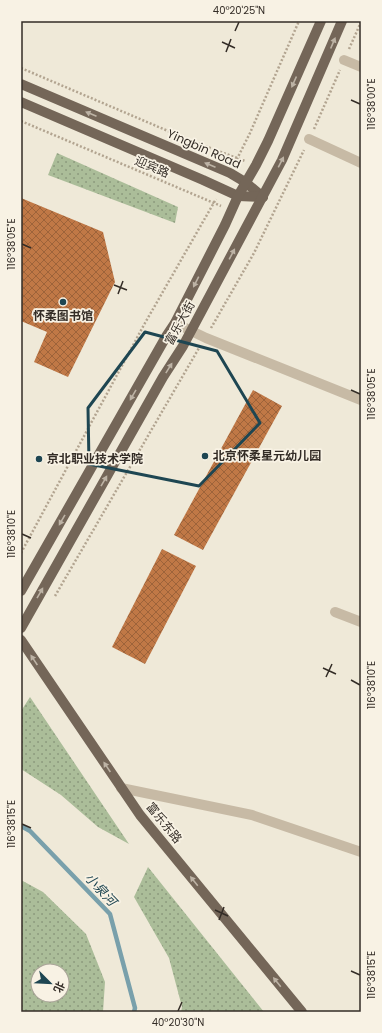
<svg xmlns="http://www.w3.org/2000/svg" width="382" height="1033" viewBox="0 0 382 1033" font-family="Poppins,'Noto Sans SC',sans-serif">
<defs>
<pattern id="green-dots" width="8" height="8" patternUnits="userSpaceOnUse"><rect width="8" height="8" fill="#abbd99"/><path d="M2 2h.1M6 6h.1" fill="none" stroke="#8c9a7d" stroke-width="1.8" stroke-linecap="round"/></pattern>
<pattern id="building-cross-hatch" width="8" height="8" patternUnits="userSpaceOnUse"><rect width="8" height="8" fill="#c07846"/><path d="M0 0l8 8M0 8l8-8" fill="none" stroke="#9d633a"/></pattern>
</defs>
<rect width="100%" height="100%" fill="#efe9d8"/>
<!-- green -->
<g fill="url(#green-dots)" fill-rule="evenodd">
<path d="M57,153L178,207L175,223L48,175Z"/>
<path d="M30,697L129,844L98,827L61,795L21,769V711Z"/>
<path d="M148,867L264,1012H181L182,1007L169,958L134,897Z"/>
<path d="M21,880L43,892L86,934L105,982L103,1012H25L21,1010ZM38,971H62V995H38Z"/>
</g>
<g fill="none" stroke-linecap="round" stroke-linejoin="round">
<!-- stream -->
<path stroke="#79a0ab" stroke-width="4.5" d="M21,826L30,831L110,914L135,1008L134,1012"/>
</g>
<!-- building -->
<g fill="url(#building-cross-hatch)">
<path d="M21,198L103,232L115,282L68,377L34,362L47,332L21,321Z"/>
<path d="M253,390L282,406L203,550L174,535Z"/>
<path d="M162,549L196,566L145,664L112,647Z"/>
</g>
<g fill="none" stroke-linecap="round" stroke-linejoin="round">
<!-- path -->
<g stroke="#b2a490" stroke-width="2.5" stroke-dasharray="2 2" stroke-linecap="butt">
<path d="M349,49L361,22"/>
<path d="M21,68L189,140L245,161"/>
<path d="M21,121L221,206"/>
<path d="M314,129L340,70"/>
<path d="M235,163L250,133L299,21"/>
<path d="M211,328L254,253L304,150"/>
<path d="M21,553L145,323L216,199"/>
<path d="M55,596L199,348"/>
</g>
<!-- minor -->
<g stroke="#c7baa5" stroke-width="10">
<path d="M344,60L361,67"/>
<path d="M309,139L361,163"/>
<path d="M175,323L206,338L361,400"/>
<path d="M335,612L361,622"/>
<path d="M121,788L252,815L361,852"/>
</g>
<!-- major -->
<g stroke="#746658" stroke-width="10">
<path d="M21,84L230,173L245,182L263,197"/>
<path d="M21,102L203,180L238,196L263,197"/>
<path d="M21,591L167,335L175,323L225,225L238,196L256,165L268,141L321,21"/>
<path d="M21,628L163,377L183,346L282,160L342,21"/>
<path d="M21,640L140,815L302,1012"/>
</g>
</g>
<!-- one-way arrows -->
<defs><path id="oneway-solid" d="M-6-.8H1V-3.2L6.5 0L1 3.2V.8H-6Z"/></defs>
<g fill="#bdb3a5">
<use href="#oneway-solid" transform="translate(333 43) rotate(-67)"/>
<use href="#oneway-solid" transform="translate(294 82) rotate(114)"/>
<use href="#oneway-solid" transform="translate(91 114) rotate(-157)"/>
<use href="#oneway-solid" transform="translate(281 162) rotate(-63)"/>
<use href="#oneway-solid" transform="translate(210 165) rotate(-157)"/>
<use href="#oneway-solid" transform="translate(232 254) rotate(-62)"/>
<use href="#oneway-solid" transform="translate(196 282) rotate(117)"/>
<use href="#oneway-solid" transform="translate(169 368) rotate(-58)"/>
<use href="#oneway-solid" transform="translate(133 395) rotate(120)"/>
<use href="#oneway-solid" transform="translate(104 481) rotate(-60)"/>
<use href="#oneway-solid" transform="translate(62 520) rotate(120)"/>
<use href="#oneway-solid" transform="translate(40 593) rotate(-60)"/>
<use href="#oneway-solid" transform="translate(34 660) rotate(-124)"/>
<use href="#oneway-solid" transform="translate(107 767) rotate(-124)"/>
<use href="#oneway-solid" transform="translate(194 881) rotate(-129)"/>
<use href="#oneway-solid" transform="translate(277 982) rotate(-129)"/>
</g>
<!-- marked area -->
<path fill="none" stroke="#1e4652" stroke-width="3" stroke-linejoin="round" d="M145,332L217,351L260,423L199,486L89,464L88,408Z"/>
<!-- ticks -->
<path fill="none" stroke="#332c26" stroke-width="1.5" d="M235,31L239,22M222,42L235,48M226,52L231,39M351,100L360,104M22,244L31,248M114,285L127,290M118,294L123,281M351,390L360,394M22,534L31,538M323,668L336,674M326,677L332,664M351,680L360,685M22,824L31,828M215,910L228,916M219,920L224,907M351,971L360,975M178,1011L182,1002"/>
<!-- markers -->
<g fill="#1e4652" stroke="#f8f2e4" stroke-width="1.5">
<circle cx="63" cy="302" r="4"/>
<circle cx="205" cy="456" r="4"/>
<circle cx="39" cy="459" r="4"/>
</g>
<g text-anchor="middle" stroke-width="3.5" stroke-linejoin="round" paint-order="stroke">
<!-- street labels -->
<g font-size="12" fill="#332c26" stroke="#f8f2e4">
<text transform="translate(204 149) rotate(24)" y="4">Yingbin Road</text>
<text transform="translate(152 167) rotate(23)" y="4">迎宾路</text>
<text transform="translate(180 323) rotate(-61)" y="4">富乐大街</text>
<text transform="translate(164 823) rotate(51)" y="4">富乐东路</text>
</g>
<!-- poi labels -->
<g font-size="12" font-weight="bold" fill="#332c26" stroke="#f8f2e4" text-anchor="start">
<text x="63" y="320" text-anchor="middle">怀柔图书馆</text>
<text x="213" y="460">北京怀柔星元幼儿园</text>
<text x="47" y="463">京北职业技术学院</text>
</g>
<!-- water labels -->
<g font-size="13" font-style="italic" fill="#1e4652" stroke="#f8f2e4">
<text transform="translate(101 889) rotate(47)" y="5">小泉河</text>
</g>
</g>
<!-- border -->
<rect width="382" height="1033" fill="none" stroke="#f8f2e4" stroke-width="44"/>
<!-- north arrow -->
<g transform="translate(50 983) rotate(114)"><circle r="19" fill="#f8f2e4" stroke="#a9a398"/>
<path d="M0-3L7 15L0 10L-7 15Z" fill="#1e4652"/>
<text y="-6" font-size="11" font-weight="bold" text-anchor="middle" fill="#332c26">北</text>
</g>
<rect x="22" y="22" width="338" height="989" fill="none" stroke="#332c26" stroke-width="1.5"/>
<g font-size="10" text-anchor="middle" fill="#332c26">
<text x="239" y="14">40°20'25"N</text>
<text transform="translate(371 104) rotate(-90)" y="4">116°38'00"E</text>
<text transform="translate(11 244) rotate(-90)" y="4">116°38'05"E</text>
<text transform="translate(371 394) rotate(-90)" y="4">116°38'05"E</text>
<text transform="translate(11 534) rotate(-90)" y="4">116°38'10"E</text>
<text transform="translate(371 685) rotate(-90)" y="4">116°38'10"E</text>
<text transform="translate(11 824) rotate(-90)" y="4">116°38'15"E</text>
<text transform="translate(371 975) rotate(-90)" y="4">116°38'15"E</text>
<text x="178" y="1026">40°20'30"N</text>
</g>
</svg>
